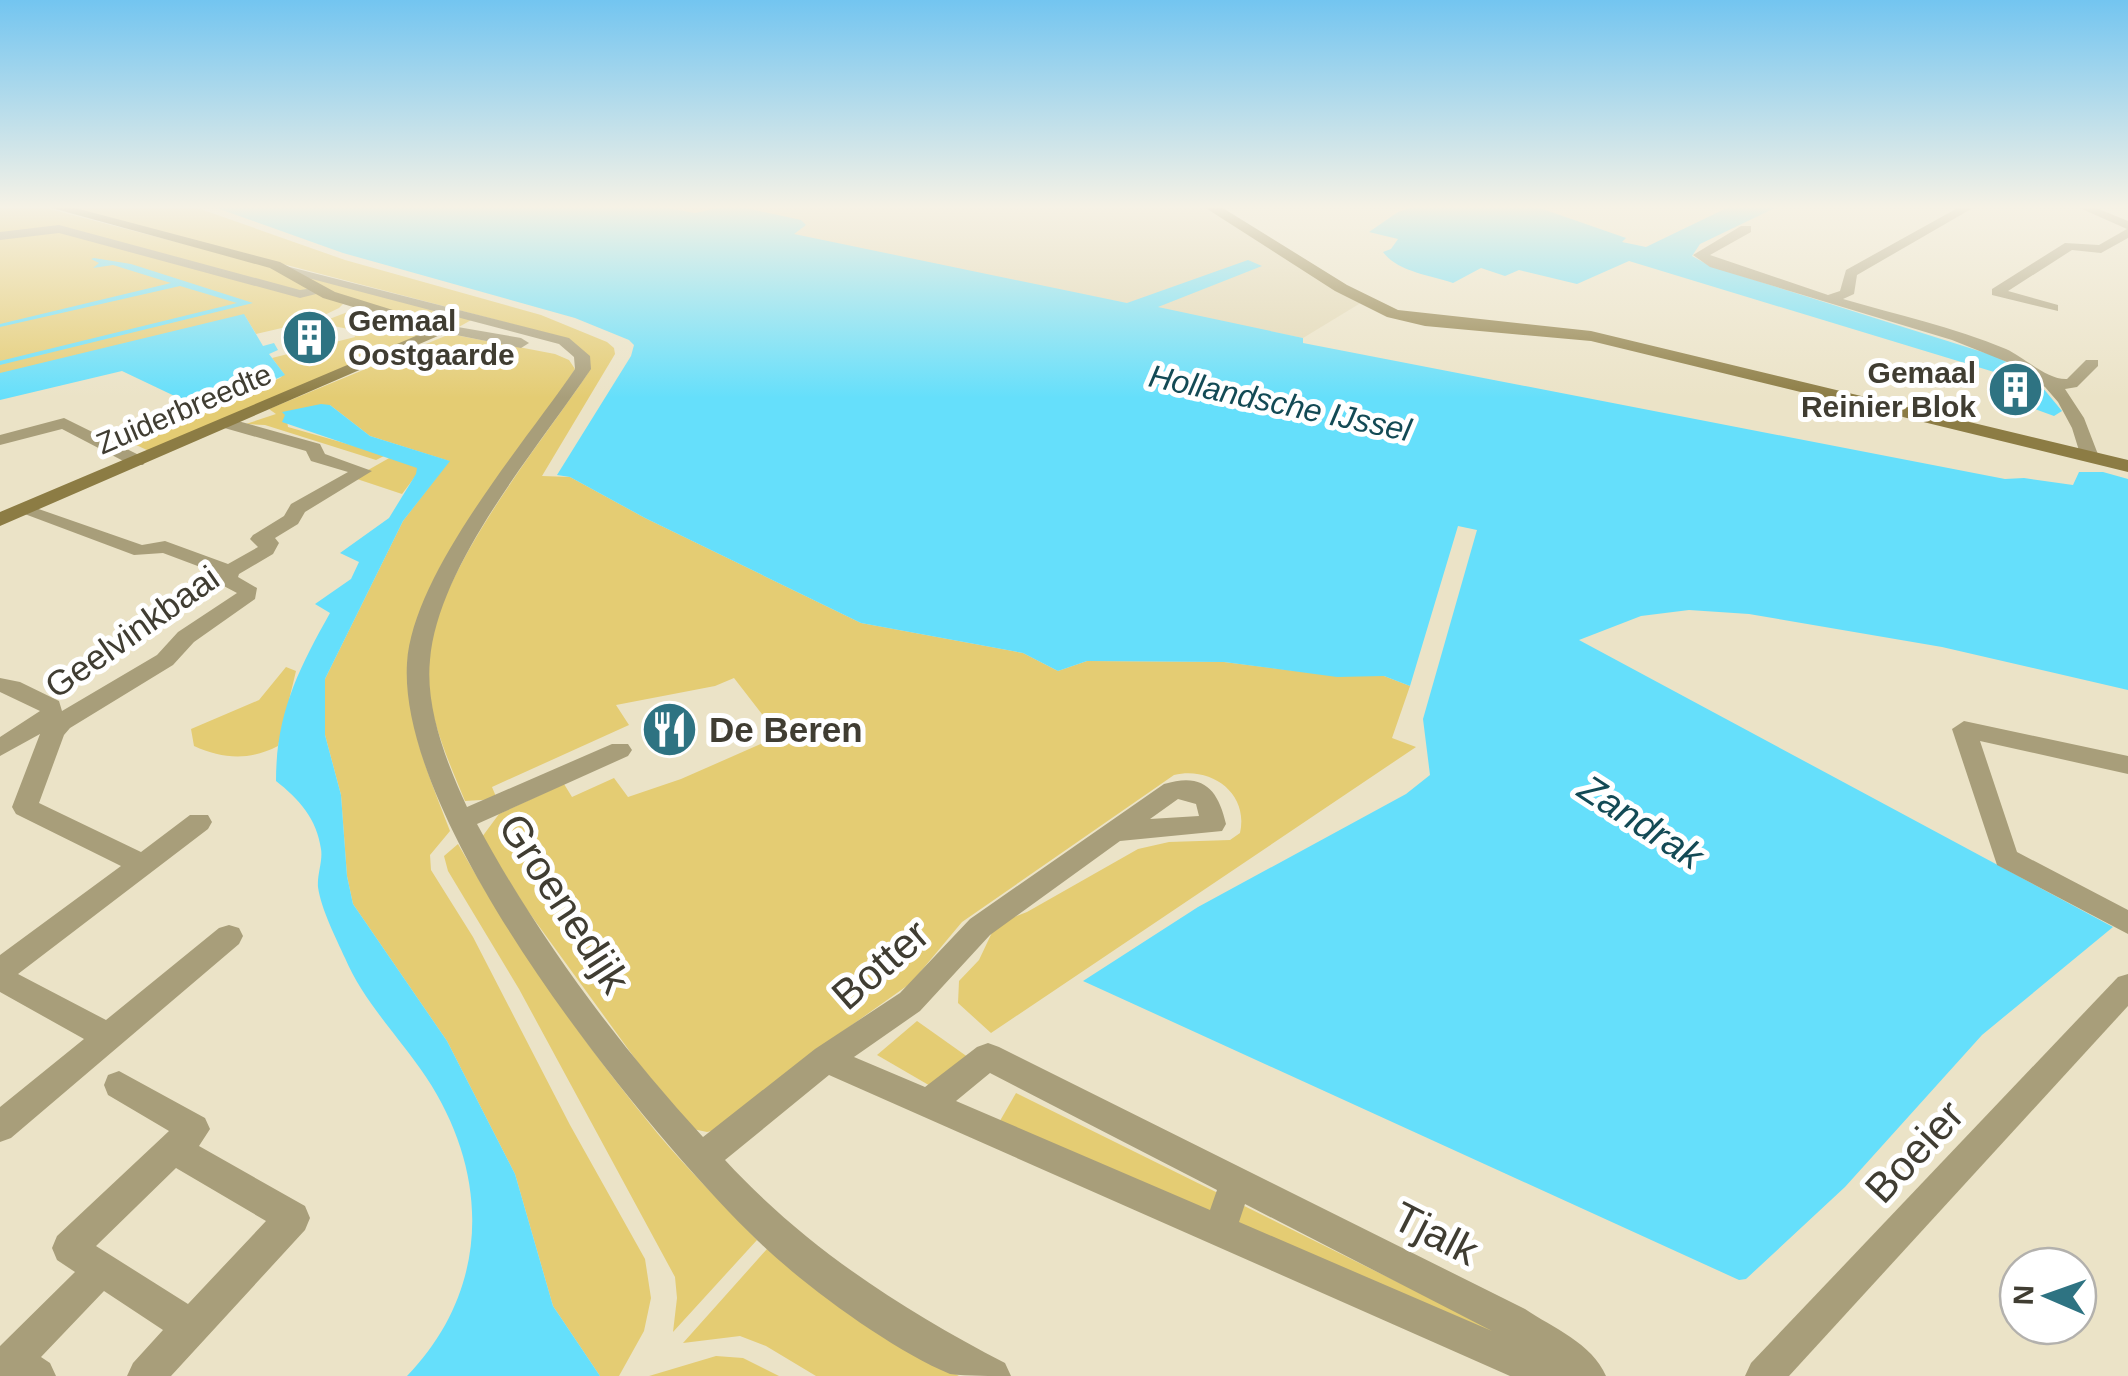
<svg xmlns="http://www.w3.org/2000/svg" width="2128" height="1376" viewBox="0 0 2128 1376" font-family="Helvetica,sans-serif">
<rect width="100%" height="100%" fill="#ebe3c7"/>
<!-- built -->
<path fill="#e1d7b3" d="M629,205H1203L1364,301L1303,338Z"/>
<!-- green -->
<g fill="#e4cc73">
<path d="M0,205H34L473,319L457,328L339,302L343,304L339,308L312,321L256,334L245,316L0,378Z"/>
<path d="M57,205H189L345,260L541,315L607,342L614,348L615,354L542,476L570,477L645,518L861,623L1023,653L1058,671L1087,661L1224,662L1337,676H1384L1410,686L1392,738L1416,747L991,1033L958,1003L959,981L979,960L996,924L1027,912L1138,849L1169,842L1230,840L1240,833C1249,793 1211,766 1174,775L962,922L911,983L811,1054L720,1129L707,1132L693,1129L639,1064L525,907L482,837L499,814L564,784L572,797L614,778L628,797L681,779L779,736L734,678L715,686L616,705L629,725L492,787L497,799L465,801C450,765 432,724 427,684C417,593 539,447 588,373L580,349L516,325Z"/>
<path d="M358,308L423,330L418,336L149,451L134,444L280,378L284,374L272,358L355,337L353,330L319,323Z"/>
<path d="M450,334L555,354L569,360L575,369L412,641C399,708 426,768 450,831L430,855L431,870L473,937L570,1125L645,1259L651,1298L644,1331L619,1376H600L553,1306L515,1174L447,1041L353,904L347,876L341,795L325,735V679L403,521L449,461L370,436L330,405L286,414L288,427L386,455L376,460L265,425L246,424L276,414L269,409Z"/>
<path d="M391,457L417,467V474L402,494L354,478Z"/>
<path d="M286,667L296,671L278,746C249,761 223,759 194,746L191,729L259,700Z"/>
<path d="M458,844C516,946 583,1043 658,1134C689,1171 724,1205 757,1240L673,1332L677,1298L675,1277L519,989L448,871L444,856Z"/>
<path d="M917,1021L972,1060L939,1091L877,1055Z"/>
<path d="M1016,1093L1569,1367L997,1126Z"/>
<path d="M767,1249L938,1365L959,1376H816L766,1346L740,1336L683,1343Z"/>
<path d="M716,1356L743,1358L779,1376H649Z"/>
</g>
<!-- water -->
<g fill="#65dffb">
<path d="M208,205H652L695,213L732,205L801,220L806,225L794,234L1127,303L1248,260L1262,266L1158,307L1303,338V343L2005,479L2024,478L2073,485L2079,472H2103L2128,479V690L1942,647L1749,614L1689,610L1641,616L1579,640L2113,927L1982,1035L1845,1187L1746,1279L1739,1280L1083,981L1198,907L1406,794L1430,775L1423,719L1477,530L1458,526L1410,686L1384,676L1337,677L1224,662L1087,661L1058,671L1023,653L861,623L645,518L570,477L557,475L631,356L634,345L629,340L575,318L343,253Z"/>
<path d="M1531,205L1626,238L1622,242L1646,247L1733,205H1781L1700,244L1692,256L1710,266L1995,356L2033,376L2062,411L2054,416L2032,408L2004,375L1629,261L1577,284L1519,270L1505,276L1481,268L1453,283C1430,275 1398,272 1383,252L1391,249L1398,239L1369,232L1398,212L1415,206Z"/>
<path d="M94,258L131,264L253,303L0,365V361L237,303L180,286L0,327V324L171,283L113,265L93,268L99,263L91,259Z"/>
<path d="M244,314L263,346L274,343L278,350L269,354L285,375L204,410L122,371L0,400V373Z"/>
<path d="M321,404L330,405L370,436L450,461L403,521L325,679V735L341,795L347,876L353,904L447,1041L515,1174L553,1306L600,1376H407C490,1290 491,1175 426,1077C400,1038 363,1001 345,958C336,938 321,909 318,887C317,874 323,861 321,849C317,819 299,799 276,781C276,714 298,670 330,613L315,604L351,579L359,562L340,553L389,518L416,474L417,468L282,422L285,415L282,412Z"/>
</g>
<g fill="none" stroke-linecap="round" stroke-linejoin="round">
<!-- street -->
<g fill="#a89e7a" fill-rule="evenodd">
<path d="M1963,205H1978L1857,275L1854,294L1843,299C1897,315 1954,327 2006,349C2024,357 2047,380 2067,379L2086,360H2098V366L2077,387L2065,389L2084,418L2099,457L2096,461H2084L2081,457L2072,428L2058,402L2045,387L2012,364L1952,340L1710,267L1693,255L1741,226H1751V232L1710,255L1828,295L1840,291L1846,270Z"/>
<path d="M2073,205H2089L2128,221V238L2101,253L2072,250L2008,291L2058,305V311L1992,295V289L2065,243L2099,245L2127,229Z"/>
<path d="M59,225L300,290L321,287L328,291L300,298L59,233L0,240V232Z"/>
<path d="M270,262L569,338L590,356L591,369C538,448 438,564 430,660C425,708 447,764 467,807L612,744H628L632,750L628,756L477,824C538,937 616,1042 703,1137L815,1049L900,993L970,919L1164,784C1203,772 1218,789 1226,824L1222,831L1120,841L990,935L920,1011L854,1057L925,1087L977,1047L988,1043L999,1047L1525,1309C1553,1328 1592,1343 1606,1376H1510L829,1075L725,1160C805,1247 901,1309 1005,1363L1011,1376C993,1376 967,1376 950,1374C892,1350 803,1285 758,1241C643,1130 397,826 407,663C413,572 524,444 575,369L574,357L559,344L270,268ZM1178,799L1196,804L1199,816L1150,819ZM990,1073L1217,1190L1210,1210L956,1101ZM1245,1204L1492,1331L1239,1222Z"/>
<path d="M446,325L521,338L529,343L521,348L441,332V326Z"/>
<path d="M64,418L143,457L146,461L143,465H131L62,429L0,445V435Z"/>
<path d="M227,418L320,444L325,454L372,471L305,512L298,524L275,538L279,543L273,554L239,574L238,577L257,588L255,599L194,642L173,665L70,728L64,735L39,803L141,852L190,815H208L212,822L208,829L18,974L106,1020L219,928L229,925L239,928L243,936L239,944L11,1138L0,1142V1107L84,1039L0,992V955L121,866L16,814L12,807L40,734L0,756V737L40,711L0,692V678L20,682L59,701L62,711L157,655L178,632L237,593L220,584L219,574L163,553L134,555L14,510L23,504L30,506L142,545L165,541L228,564L258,547L250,539L253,535L284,516L291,504L348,472L311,461L306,451L221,427L219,423Z"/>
<path d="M1964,721L2128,756V774L1980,741L2017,852L2128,910V934L1997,865L1952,729Z"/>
<path d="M2128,974V1006L1789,1376H1745L1751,1363L2118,977Z"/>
<path d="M119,1071L205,1118L210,1129L199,1146L305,1206L310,1218L305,1230L171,1376H127L133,1363L163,1330L104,1291L41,1357L50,1363L56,1376H0V1346L75,1272L57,1260L52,1248L57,1236L169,1131L108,1095L104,1085L108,1075ZM176,1168L266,1221L188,1304L96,1246Z"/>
</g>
<!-- secondary -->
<g fill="#8c7c44" fill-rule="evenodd">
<path d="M41,205H64L280,262L335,292L454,329L0,526V512L430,330L323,298L270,268Z"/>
<path d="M1201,205H1218L1347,285L1398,310L1591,331L2128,460V472L1591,341L1425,326L1387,317L1335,291Z"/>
</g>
</g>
<!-- sky -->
<linearGradient id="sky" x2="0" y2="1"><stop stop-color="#73c5f0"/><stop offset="0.52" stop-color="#f6f2e6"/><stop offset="1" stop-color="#f6f2e6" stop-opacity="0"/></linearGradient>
<rect width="2128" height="398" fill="url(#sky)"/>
<!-- icons -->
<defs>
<symbol id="building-disc" viewBox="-11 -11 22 22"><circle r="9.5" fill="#2e7382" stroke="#fff"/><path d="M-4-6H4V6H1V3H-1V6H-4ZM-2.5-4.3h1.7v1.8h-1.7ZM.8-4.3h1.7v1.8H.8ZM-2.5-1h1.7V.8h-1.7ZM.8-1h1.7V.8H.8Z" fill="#fff"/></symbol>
<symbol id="restaurant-disc" viewBox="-11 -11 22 22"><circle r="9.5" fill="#2e7382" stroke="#fff"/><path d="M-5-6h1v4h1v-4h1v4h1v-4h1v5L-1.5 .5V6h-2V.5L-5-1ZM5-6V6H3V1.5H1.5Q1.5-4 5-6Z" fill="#fff"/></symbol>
</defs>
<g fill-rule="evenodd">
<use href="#building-disc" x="278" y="306" width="63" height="63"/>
<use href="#building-disc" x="1984" y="358" width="63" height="63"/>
<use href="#restaurant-disc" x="638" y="698" width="63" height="63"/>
</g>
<g text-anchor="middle" stroke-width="10" stroke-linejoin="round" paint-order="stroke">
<!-- far-poi labels -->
<g font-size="30" font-weight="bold" fill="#403d32" stroke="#fff" text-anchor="start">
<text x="348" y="331">Gemaal<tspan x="348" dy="34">Oostgaarde</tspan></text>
<text x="1976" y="383" text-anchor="end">Gemaal<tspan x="1976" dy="34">Reinier Blok</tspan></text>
</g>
<!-- far-street labels -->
<g font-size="30" fill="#403d32" stroke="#fff">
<text transform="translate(184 409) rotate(-23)" y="10">Zuiderbreedte</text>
</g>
<!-- far-water labels -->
<g font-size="32" font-style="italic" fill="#134a55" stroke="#fff">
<text transform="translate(1280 403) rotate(12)" y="11">Hollandsche IJssel</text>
</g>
<!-- street labels -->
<g font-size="35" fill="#403d32" stroke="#fff">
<text transform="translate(132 632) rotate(-35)" y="12">Geelvinkbaai</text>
</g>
<!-- poi labels -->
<g font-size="35" font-weight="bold" fill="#403d32" stroke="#fff" text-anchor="start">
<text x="709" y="742">De Beren</text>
</g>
<!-- water labels -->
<g font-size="38" font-style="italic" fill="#134a55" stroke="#fff">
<text transform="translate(1641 822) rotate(33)" y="13">Zandrak</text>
</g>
<!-- near-street labels -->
<g font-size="42" fill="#403d32" stroke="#fff">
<text transform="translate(565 903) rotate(57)" y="15">Groenedijk</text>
<text transform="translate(880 964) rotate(-41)" y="15">Botter</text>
<text transform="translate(1914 1151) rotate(-47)" y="15">Boeier</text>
<text transform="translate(1436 1233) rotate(27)" y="15">Tjalk</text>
</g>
</g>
<!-- north arrow -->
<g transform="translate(2048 1296) rotate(272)"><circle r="48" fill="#ffffff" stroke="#b3b1ad" stroke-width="2.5"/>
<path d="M0-8L18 38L0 25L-18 38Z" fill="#2e7382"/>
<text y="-15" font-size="28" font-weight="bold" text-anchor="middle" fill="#403d32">N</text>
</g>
</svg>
